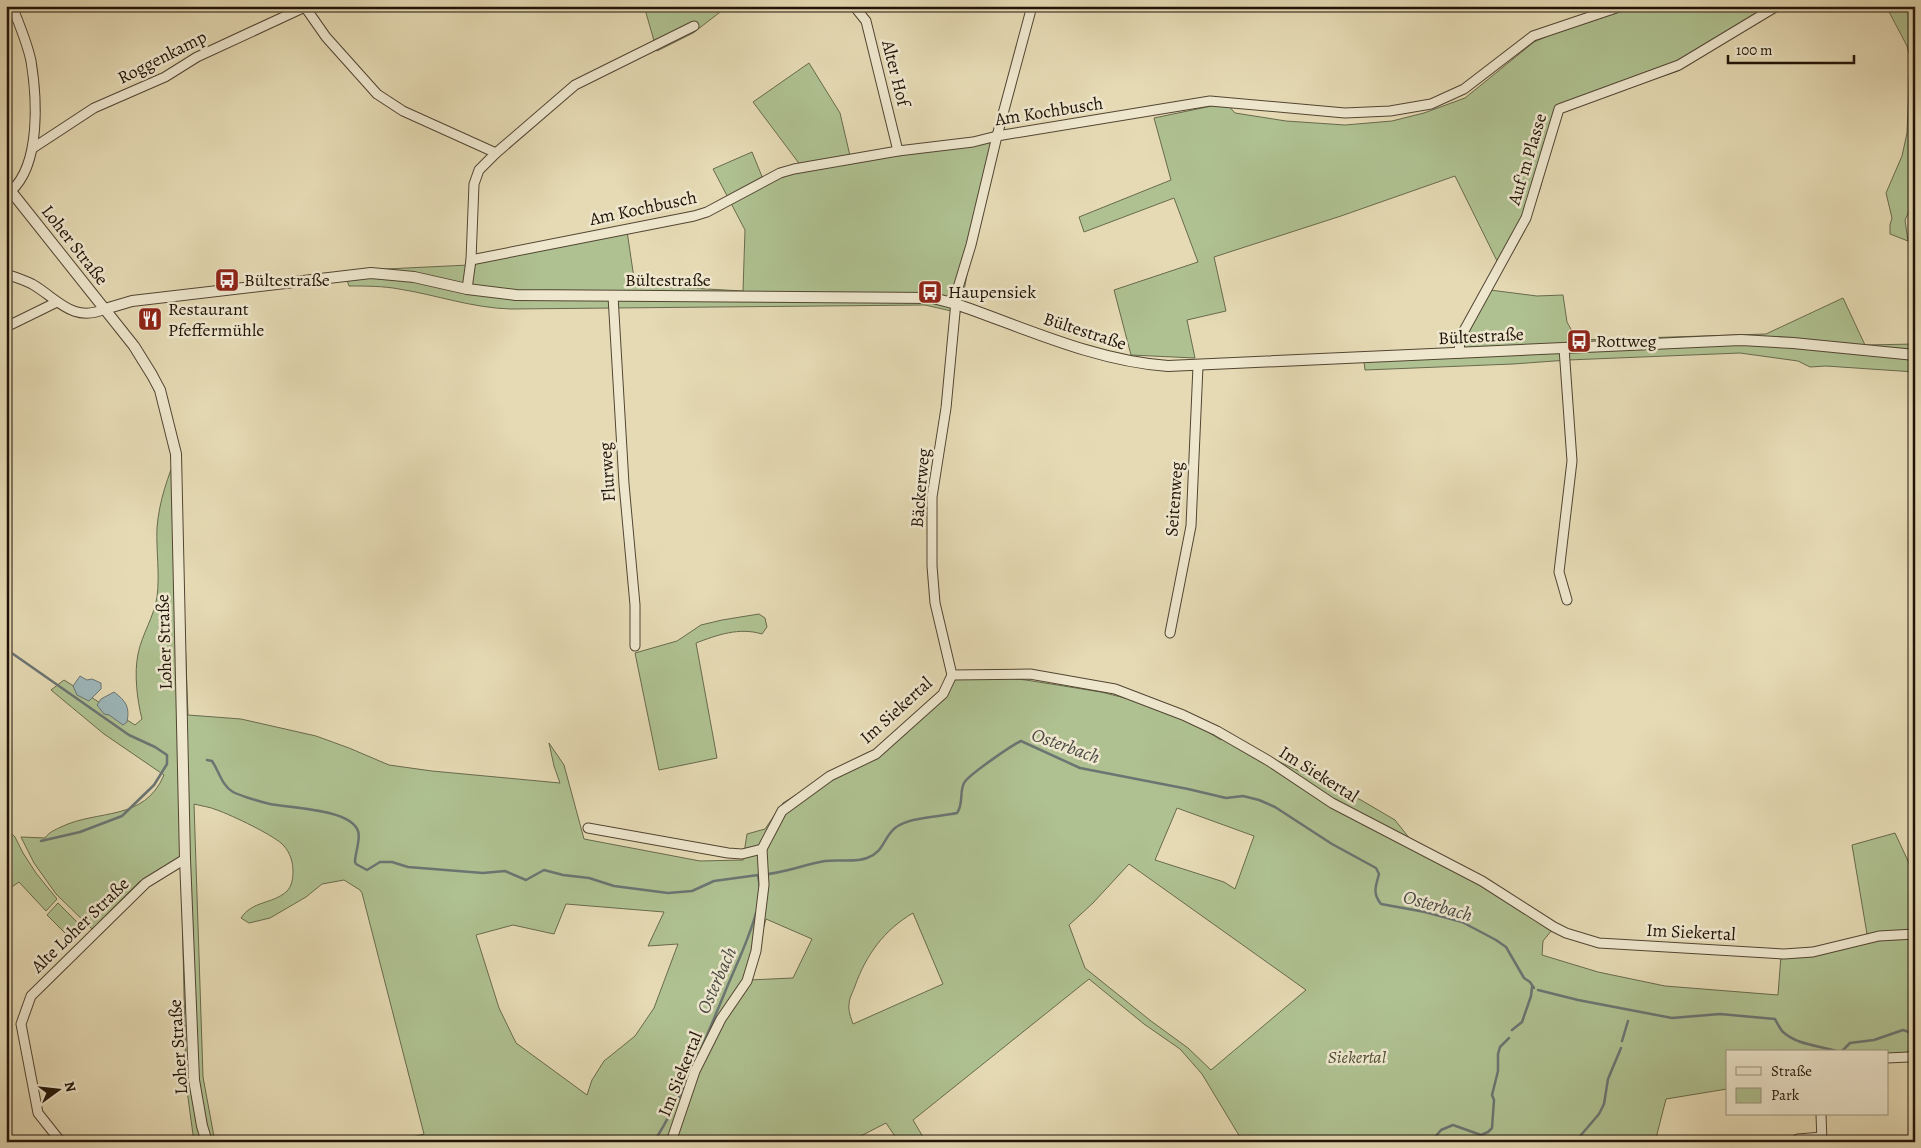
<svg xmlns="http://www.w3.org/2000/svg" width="1921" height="1148" viewBox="0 0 1921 1148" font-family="Alegreya,serif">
<rect width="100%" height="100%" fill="#e5dab4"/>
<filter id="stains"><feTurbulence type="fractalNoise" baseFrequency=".004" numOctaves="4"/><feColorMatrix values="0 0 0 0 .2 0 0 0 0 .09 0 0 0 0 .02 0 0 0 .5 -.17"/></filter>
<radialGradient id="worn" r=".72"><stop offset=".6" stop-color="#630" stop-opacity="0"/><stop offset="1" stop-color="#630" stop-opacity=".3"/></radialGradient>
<!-- green -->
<g fill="#afc191" stroke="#686a4c" fill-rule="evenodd">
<path d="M644,6H728L693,33L657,51Z"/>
<path d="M1615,6H1783L1678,71L1562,110L1551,146L1540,189L1526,224L1501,269L1455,176L1341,216L1214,257L1226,311L1187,320L1195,358L1131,355L1114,290L1198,262L1174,198L1084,232L1079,217L1171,180L1154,118L1226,103L1235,113L1286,121L1345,125L1392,121L1424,113L1465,98L1534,42Z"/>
<path d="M1886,6H1915V198L1905,220L1908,241L1890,234V225L1892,218L1886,193L1902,156L1907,133L1910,57L1907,46Z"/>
<path d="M809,63L840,113L851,160L992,137L960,313L925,305L511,309C472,308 437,295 399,289C383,286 366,286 349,286L344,271L469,265L627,231L635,285L743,291L745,230L713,169L752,152L763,179L801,166L753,102Z"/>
<path d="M1490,290L1537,296L1563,295L1567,322L1577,340L1766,334L1843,298L1865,345L1915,344V372L1826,366L1810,367L1798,361L1740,353L1568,360L1513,364L1365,370L1363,354L1460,350Z"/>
<path d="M178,452L188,715L241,719L316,736L349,748L389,765L432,771L560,783L554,766L549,743L564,765L584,839L700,861L743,860L747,834L765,829L783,803L824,777L877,753L946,685V676H986L1026,680L1101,692L1149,704L1197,725L1221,740V730L1267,756L1361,800L1395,820L1410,839L1483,879L1556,925L1543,941L1542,955L1598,972L1665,986L1778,995L1781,955L1826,950L1867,934L1852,845L1895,833L1915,876V1050L1887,1057V1052H1727V1089L1666,1099L1655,1142H1243L1202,1074L1180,1049L1144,1024L1089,979L913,1120L926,1142H899L886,1123L849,1142H392L424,1134L362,893L360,890L344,880L322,884L306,897L270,918L249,923L241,918C252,901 272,904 286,892C292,887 293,878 293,871C293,862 290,853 284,846C276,836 231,815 217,810C210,807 202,806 194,804L203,1077L215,1142H194L186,1083L181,858L139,882L92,929L56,894L34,863L21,837L45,838C49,832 55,830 61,827C98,809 144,822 164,775L104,734L51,690L64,680L135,725L142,719C137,700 134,673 138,654C142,634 154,617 157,597C160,574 156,551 157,528C159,501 168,476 178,452ZM1177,808L1254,836L1235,889L1224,882L1155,860ZM1129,864L1306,990L1211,1070L1188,1048L1151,1021L1085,968L1069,925L1093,903ZM566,904L664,912L648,946L678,944L654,1008L635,1036L604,1061L592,1080L587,1095L516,1043L499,1008L476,935L513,925L554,934ZM913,913L943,984L853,1024C851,1018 848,1010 849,1005C849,998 853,992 855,986C866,955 884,930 913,913ZM766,919L812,939L793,978L749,980Z"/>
<path d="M759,614L765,618L767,627L762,634C739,627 717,635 696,643L717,758L659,770L635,653L677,641L701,625L722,620Z"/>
<path d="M6,832L11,833L15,837L23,853L36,873L57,899L46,911L19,882L6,891Z"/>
<path d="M58,903L82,927L71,939L47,915Z"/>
</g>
<!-- water -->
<g fill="#9db7ba" stroke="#6b7573">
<path d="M80,676L87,680L92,679L101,683V689L89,701L77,695L73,686Z"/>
<path d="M114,692C126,701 130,707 127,722L123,725L109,715L104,714L97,705L101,699Z"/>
</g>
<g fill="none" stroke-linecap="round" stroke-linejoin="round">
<!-- stream -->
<g stroke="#6b7573" stroke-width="2.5">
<path d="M6,649L129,735L155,747L167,755V764L154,785L122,816L80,832L41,841"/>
<path d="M207,760L212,761C219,771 222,786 233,792C241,796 261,802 270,804C290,808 351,809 358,831C361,839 355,853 355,862L356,864L367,870L380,862H392L408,867L483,873L505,871L526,880L544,870L563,875L589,878L614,886L668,893L692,891L714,881L758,875"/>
<path d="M6,854L7,853"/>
<path d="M760,888L758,875C782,874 802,865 825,861C839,859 854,863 867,858C884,852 883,838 895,828C909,817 939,817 957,813C964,803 959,793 964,783C967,776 1012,745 1021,741L1080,768L1188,789L1226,798L1243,796L1259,800L1275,807L1332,844L1376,868L1379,874C1376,886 1372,893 1381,904L1425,912L1462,922L1496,940L1506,947L1524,978L1530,982L1534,988"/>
<path d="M1538,990L1578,1000L1672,1018L1720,1014L1775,1019C1777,1023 1780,1029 1783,1032C1799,1046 1820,1045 1839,1052"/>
<path d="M1512,1030L1522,1022L1531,996L1532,987"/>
<path d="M1622,1041L1628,1021"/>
<path d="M1841,1052L1850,1043L1874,1040L1903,1030L1915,1034"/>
<path d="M654,1142C683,1095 704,1043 725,992C736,965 748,942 756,913"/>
<path d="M1431,1142L1441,1130L1453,1125L1481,1135L1488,1132L1492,1128L1494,1100L1492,1095L1498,1071V1054L1500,1047L1509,1038"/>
<path d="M1575,1142L1599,1114L1604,1104L1608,1079L1621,1048"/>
</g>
<defs>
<g id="minor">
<path d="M854,6L866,21L898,151"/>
<path d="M33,148L94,108L165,77L197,57L305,7L326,37L377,94L403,111L496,153"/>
<path d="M11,191C41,164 37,98 31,61C27,42 19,24 12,6"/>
<path d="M471,260L694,216L707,212L780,173L794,169L898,151L973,142L997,136L1210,101L1345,113L1390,111L1431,104L1464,89L1533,36L1622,6"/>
<path d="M6,274C15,277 24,280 32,284C58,299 72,323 105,309"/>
<path d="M467,289L471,260L474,184L479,170L496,153L575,85L694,26"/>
<path d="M613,296L624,484L635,605V646"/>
<path d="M6,327L57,302"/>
<path d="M1564,348L1572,461L1559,572L1567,600"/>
<path d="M1459,353L1460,338L1526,218L1559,109L1679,65L1777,6"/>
<path d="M1170,633L1191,526L1198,366"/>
<path d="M952,675L1030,674L1115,689L1183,715L1217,731L1269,761L1332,803L1482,881L1554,927L1566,933L1599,943L1784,954L1813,952L1879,936L1915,934"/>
<path d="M952,675L935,603L932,566V497L946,408L957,291L971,245L997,136L1032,6"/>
<path d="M588,828L728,853L742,854L762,849"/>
<path d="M1887,1058L1909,1057"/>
<path d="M1821,1114L1822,1142"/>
<path d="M61,1142L38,1113L21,1024L31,996L146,883L185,859"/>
<path d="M671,1142L695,1071L721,1019L747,981L756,951L764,885L762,849L782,811L830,776L876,754L943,694L952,675"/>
<path d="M1793,1142L1798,1139L1822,1137"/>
</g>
<g id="tertiary">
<path d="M6,185L134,346L152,375L160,390L176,454L185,859L194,1080L202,1126L207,1142"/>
<path d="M105,309L132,301L371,273L414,277L467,289L516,295L933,298L956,304C1025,328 1095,361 1168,366L1741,340L1793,343L1915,355"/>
</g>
</defs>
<!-- minor casing -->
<use href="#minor" stroke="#524533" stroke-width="11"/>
<!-- tertiary casing -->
<use href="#tertiary" stroke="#524533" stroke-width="12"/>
<!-- minor -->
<use href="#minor" stroke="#eee7ce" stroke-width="9"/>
<!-- tertiary -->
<use href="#tertiary" stroke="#eee7ce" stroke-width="10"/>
</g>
<!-- icons -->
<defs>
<symbol id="bus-square" viewBox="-11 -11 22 22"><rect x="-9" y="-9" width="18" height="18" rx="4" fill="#8f2418" stroke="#eee7ce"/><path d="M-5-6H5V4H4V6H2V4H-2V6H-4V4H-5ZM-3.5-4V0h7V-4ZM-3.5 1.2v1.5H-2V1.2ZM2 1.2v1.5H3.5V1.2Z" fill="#fff"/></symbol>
<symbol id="restaurant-square" viewBox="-11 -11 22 22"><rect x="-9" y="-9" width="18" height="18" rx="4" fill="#8f2418" stroke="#eee7ce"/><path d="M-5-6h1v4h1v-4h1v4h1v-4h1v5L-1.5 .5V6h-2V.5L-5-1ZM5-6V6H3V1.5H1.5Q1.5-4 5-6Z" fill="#fff"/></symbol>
</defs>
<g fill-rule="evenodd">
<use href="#bus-square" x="213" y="266" width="28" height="28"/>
<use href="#bus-square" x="916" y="278" width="28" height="28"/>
<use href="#restaurant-square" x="136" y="305" width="28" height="28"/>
<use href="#bus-square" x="1565" y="327" width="28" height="28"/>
</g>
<g text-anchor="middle" stroke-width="5" stroke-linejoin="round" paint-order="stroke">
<!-- street labels -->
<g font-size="18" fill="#211308" stroke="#eee7ce">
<text transform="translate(162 57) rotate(-27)" y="6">Roggenkamp</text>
<text transform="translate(896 73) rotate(76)" y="6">Alter Hof</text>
<text transform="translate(1049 111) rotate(-9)" y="6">Am Kochbusch</text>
<text transform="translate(1527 159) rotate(-73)" y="6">Auf'm Plasse</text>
<text transform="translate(643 208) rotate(-12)" y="6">Am Kochbusch</text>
<text transform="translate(75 245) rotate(52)" y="6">Loher Straße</text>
<text x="668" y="286">Bültestraße</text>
<text transform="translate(1085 331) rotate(18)" y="6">Bültestraße</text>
<text transform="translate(1481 336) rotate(-3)" y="6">Bültestraße</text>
<text transform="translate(607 472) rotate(-94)" y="6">Flurweg</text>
<text transform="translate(920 488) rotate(-85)" y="6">Bäckerweg</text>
<text transform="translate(1174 499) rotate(-86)" y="6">Seitenweg</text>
<text transform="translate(164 642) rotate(-92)" y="6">Loher Straße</text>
<text transform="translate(896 710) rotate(-42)" y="6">Im Siekertal</text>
<text transform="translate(1319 774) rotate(32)" y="6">Im Siekertal</text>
<text transform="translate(80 925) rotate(-44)" y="6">Alte Loher Straße</text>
<text transform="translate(1691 932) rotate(3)" y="6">Im Siekertal</text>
<text transform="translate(178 1047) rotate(-94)" y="6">Loher Straße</text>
<text transform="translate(680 1074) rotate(-68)" y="6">Im Siekertal</text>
</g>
<!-- poi labels -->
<g font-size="18" fill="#211308" stroke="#eee7ce" text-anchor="start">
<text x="244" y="286">Bültestraße</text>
<text x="948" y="298">Haupensiek</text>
<text x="168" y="315">Restaurant<tspan x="168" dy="21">Pfeffermühle</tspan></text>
<text x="1596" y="347">Rottweg</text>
</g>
<!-- park labels -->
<g font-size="18" font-style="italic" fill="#535038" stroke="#eee7ce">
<text x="1357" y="1063">Siekertal</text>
</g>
<!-- water labels -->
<g font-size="19" font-style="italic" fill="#4c4c46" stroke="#eee7ce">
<text transform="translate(1066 745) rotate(20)" y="7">Osterbach</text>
<text transform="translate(1438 905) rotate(16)" y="7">Osterbach</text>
<text transform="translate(716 980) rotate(-66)" y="7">Osterbach</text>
</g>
</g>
<!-- margin -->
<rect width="1921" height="1148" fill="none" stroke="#e5dab4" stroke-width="25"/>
<rect x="8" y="8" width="1906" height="1133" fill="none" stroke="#211308" stroke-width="2.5"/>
<rect x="12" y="12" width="1896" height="1123" fill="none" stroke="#211308"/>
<!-- legend -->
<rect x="1726" y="1050" width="162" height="65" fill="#eee7ce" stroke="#9c927f"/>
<rect x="1736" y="1067" width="25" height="8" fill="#eee7ce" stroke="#9c927f"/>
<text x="1771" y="1076" font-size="15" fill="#211308">Straße</text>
<rect x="1736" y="1088" width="25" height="15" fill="#afc191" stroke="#9c927f"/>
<text x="1771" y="1100" font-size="15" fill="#211308">Park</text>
<!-- north arrow -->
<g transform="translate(58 1090) rotate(75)" stroke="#eee7ce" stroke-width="4" paint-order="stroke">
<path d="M0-4L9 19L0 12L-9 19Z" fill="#211308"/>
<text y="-8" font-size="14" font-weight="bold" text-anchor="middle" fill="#211308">N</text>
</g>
<!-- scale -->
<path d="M1728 55v8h126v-8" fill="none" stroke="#211308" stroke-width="2.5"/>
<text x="1736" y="55" font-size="15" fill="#211308" stroke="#eee7ce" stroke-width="4" paint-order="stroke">100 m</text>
<rect width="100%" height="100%" filter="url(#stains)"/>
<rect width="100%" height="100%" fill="url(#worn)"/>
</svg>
